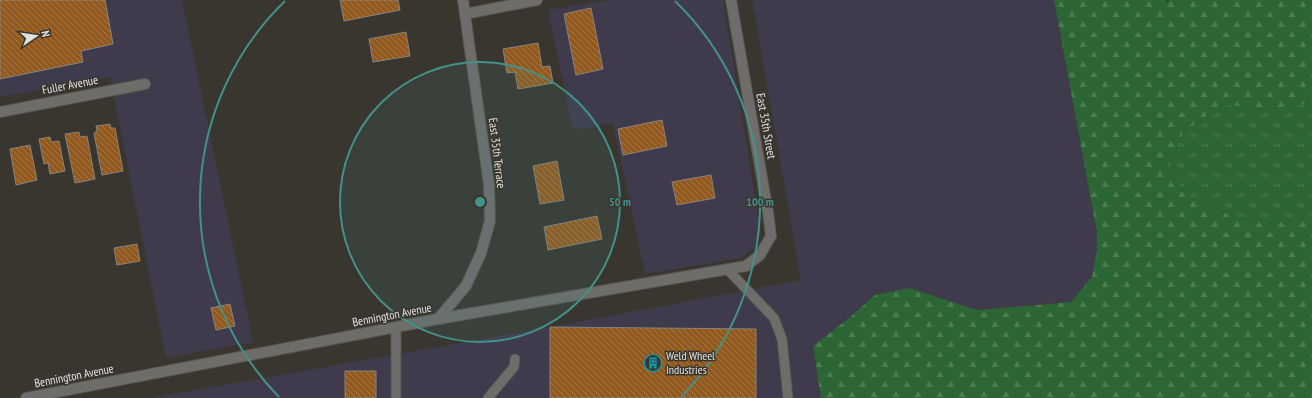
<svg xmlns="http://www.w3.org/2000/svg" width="1312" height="398" viewBox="0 0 1312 398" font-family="'PT Sans Narrow',sans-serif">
<defs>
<pattern id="grass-tufts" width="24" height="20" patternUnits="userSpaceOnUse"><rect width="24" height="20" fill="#2c6635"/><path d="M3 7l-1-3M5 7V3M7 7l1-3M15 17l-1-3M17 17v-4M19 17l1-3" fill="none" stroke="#4a7c52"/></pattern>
<pattern id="forest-firs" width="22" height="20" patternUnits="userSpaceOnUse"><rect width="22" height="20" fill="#2c6635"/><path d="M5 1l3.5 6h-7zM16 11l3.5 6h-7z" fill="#4a7c52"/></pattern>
<pattern id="building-back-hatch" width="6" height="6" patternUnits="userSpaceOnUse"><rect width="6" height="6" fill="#92591f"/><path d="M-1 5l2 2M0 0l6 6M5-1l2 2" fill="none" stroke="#a6784a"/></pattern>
</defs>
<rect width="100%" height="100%" fill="#38362f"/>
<!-- industrial -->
<g fill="#3f3b4c">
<path d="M0,0H182L253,342L166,358L110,77L0,97Z"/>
<path d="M609,0H723L761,234L754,248L741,258L645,274L613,123L573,130L548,10Z"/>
<path d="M752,0H1054L1097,233V250L1092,277L1071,302L977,310L909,288L875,295L849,318L813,346L821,398H151L550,327L801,280Z"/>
</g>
<!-- grass -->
<path fill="url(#grass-tufts)" d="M1312,96V217L1307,219L1266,223L1232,216L1186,195L1168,170L1183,132L1224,104L1267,110L1305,104Z"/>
<!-- forest -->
<path fill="url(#forest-firs)" d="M1054,0H1166L1167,3L1169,0H1312V96L1305,104L1267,110L1224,104L1183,132L1168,170L1186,195L1232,216L1266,223L1307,219L1312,217V398H821L813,346L849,318L875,295L909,288L977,310L1071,302L1092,277L1097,250V233Z"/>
<!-- building -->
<g fill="url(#building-back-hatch)" stroke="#8a837d">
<path d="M0,0H105L113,44L81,51L83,62L0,79Z"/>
<path d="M340,0H398L400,10L344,21Z"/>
<path d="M591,8L603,69L576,75L564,14Z"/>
<path d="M406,32L410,56L373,62L369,39Z"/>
<path d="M538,43L542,67L550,66L553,83L518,89L515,72L507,73L503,49Z"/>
<path d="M662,120L667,146L623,155L618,129Z"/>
<path d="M110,124L111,128H115L123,171L102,175L94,133L97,131L96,126Z"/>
<path d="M79,132L80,137L87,136L95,179L75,183L65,134Z"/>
<path d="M50,137L51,142L59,141L65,171L50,174L48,163L44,164L39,139Z"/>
<path d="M30,145L37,180L16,185L10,149Z"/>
<path d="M557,161L564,200L540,204L533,166Z"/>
<path d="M711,175L715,198L677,205L672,182Z"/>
<path d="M597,216L602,239L548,250L544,227Z"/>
<path d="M137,244L140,261L117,265L114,248Z"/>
<path d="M230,304L235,326L216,330L211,308Z"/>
<path d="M550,327L756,329V398H550Z"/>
<rect x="345" y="371" width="31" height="27"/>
</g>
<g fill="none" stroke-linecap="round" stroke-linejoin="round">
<defs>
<g id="lane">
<path d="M727,269L774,318L782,339L788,398"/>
<path d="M396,398V327"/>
<path d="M488,398L514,367L515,359"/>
</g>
<g id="street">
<path d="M465,14L537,0"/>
<path d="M0,112L145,84"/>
<path d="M438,319L466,286L481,253L490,221L489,185L463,0"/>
<path d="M26,398L438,319L746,266L760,255L771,236L768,212L731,0"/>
</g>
</defs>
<!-- lane casing -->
<use href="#lane" stroke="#57554e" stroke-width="11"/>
<!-- street casing -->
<use href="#street" stroke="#57554e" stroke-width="12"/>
<!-- lane -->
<use href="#lane" stroke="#6f6d6a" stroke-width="9"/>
<!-- street -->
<use href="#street" stroke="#6f6d6a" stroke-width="10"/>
</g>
<!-- distance rings -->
<circle cx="480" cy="202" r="140" fill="#44918a" fill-opacity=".12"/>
<g fill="none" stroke="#44918a" stroke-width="2">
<circle cx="480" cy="202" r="140"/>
<path d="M279 397A280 280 0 0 1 285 1M675 1A280 280 0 0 1 681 397"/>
</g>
<!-- icons -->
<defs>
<symbol id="building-ring" viewBox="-11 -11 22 22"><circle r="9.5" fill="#38362f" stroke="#0f9aa8" stroke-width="1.5"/><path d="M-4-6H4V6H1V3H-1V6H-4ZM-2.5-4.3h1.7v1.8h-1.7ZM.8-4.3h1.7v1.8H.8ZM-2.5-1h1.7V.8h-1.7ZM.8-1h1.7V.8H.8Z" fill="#0f9aa8"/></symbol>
</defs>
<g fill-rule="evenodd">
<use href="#building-ring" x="643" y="353" width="20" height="20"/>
</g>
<g text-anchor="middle" stroke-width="3" stroke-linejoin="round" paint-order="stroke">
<!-- street labels -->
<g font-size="12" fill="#e3e1dd" stroke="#38362f">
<text transform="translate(70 85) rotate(-11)" y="4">Fuller Avenue</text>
<text transform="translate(766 126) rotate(80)" y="4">East 35th Street</text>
<text transform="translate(497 153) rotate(83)" y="4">East 35th Terrace</text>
<text transform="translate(392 315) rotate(-11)" y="4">Bennington Avenue</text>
<text transform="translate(74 376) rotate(-11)" y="4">Bennington Avenue</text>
</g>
<!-- poi labels -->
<g font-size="12" fill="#e3e1dd" stroke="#38362f" text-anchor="start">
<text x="666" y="360">Weld Wheel<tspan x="666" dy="14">Industries</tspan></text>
</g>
</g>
<circle cx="480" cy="202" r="6" fill="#44918a" stroke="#38362f" stroke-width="2"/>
<g font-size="12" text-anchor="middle" font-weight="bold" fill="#44918a" stroke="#38362f" stroke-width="3" stroke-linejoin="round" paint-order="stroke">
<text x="620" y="206">50 m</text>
<text x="760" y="206">100 m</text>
</g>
<!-- north arrow -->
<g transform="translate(36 36) rotate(77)" stroke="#38362f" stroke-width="3" paint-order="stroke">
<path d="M0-3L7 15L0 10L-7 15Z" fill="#e3e1dd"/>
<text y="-6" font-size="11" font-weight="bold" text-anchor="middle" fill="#e3e1dd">N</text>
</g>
</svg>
